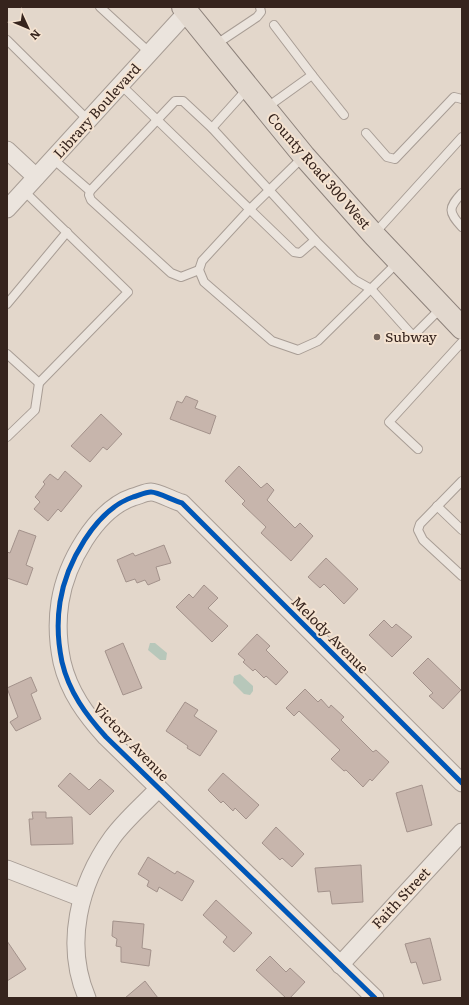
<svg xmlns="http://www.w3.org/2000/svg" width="469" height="1005" viewBox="0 0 469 1005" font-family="Literata,serif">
<rect width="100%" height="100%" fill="#e3d7cb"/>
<!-- water -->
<g fill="#b7c7ba">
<path d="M150,643H155L167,653L166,660H160L148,650Z"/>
<path d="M240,674L253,686V691L250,695L244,694L233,683L234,676Z"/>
</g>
<!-- building -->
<g fill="#c7b5ac" stroke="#a3928b">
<path d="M186,396L198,401L195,408L216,416L210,434L170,419L177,401L182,403Z"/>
<path d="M101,414L122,434L107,450L103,447L90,462L71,446Z"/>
<path d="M239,466L261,488L267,483L274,490L267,500L295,528L300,523L313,536L291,561L261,533L266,527L242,504L245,501L225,481Z"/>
<path d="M65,471L82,486L61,512L58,509L48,521L34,509L40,502L35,497L45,484L43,482L50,474L58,480Z"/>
<path d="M19,530L36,536L26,565L33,568L27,585L7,578V552L10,553Z"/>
<path d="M164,545L171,563L156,567L160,580L148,585L145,580L137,583L135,579L126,582L117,560L133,553L135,556Z"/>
<path d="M326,558L358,589L344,604L324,584L320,588L308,577Z"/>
<path d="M204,585L218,598L208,608L228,626L212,642L176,607L189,594L193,598Z"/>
<path d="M384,620L392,628L396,624L412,637L392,657L369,635Z"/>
<path d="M257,634L270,646L266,650L288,672L276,685L266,676L264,678L255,669L253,671L243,662L245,660L238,654Z"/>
<path d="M123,643L142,688L123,695L105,651Z"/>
<path d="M428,658L461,690L443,709L429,696L433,693L413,673Z"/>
<path d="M31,677L37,691L31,694L41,719L16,731L10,722L18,717L7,688Z"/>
<path d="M305,689L318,702L321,699L329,708L331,705L344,717L341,720L373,752L376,750L389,762L372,781L370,779L363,787L346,770L344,771L331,759L340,750L299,711L294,716L286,708Z"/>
<path d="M185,702L198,710L194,716L217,731L200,756L187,748L188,746L166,731Z"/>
<path d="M70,773L89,790L100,779L114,791L90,815L58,786Z"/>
<path d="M223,773L259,805L246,819L235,808L233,811L223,801L221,803L208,790Z"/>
<path d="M422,785L432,825L407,832L396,793Z"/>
<path d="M32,812H46V818L72,817L73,844L31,845L29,819H33Z"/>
<path d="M276,827L304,854L292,867L282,858L280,860L262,843Z"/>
<path d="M148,857L175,874L177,871L194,881L182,901L159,887L157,892L147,886L149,881L138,874Z"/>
<path d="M361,865L363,902L332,904L330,891L318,892L315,868Z"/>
<path d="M216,900L252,933L234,952L223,942L227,937L203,915Z"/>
<path d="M113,921L144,924L142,948L151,950L149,966L121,962V947L116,946L117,939L112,936Z"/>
<path d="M430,938L441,980L423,984L416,962L411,963L405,944Z"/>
<path d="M7,941L26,969L7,981Z"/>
<path d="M270,956L286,972L290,968L305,982L290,998H286L256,970Z"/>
<path d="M145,981L158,998H125Z"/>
</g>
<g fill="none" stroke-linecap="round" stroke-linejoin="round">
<defs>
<g id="lane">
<path d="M100,7L150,53"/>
<path d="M7,40L88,120"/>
<path d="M215,45L257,17L261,12L260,7"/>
<path d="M312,75L344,115"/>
<path d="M121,85L294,252L300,253L315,240"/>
<path d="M266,108L312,75L274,25"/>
<path d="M212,128L248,88"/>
<path d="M366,133L387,157L395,159L454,97L462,99"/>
<path d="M304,156L250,209L202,261L199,270L204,282L272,341L298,350L318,341L398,262"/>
<path d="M53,159L90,191"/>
<path d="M462,193C448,208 448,212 462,227"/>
<path d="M374,234L462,137"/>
<path d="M199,270L181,277L171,273L91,200L89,195L90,191L175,101H183L212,128L315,240L355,280L371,289L413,336L441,308"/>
<path d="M7,304L67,232"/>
<path d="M7,354L39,383L128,292L24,191"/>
<path d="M7,437L35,410L39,383"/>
<path d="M418,449L389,422L462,342"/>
<path d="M462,481L420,524L418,530L423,540L462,576"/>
<path d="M437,506L462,530"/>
</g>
<g id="street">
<path d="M7,150L36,177"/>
<path d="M7,209L187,12"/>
<path d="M7,869L82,898"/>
<path d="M340,965L462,832"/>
<path d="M87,998C64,944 79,884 112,838C125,820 143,805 158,789"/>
<path d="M375,998L106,737C86,715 69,692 62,662C58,643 57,621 60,602C66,564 95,510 133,497C138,496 145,492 151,492C158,492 174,501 182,503L462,783"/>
</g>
<path id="primary" d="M183,7L304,156L374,235L462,328"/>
</defs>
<!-- lane casing -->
<use href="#lane" stroke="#a89d95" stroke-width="10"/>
<!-- street casing -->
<use href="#street" stroke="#a89d95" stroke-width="19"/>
<!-- primary casing -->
<use href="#primary" stroke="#8d827b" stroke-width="24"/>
<!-- lane -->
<use href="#lane" stroke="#ebe4dd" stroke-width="8"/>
<!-- street -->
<use href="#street" stroke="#ebe4dd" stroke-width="17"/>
<!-- primary -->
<use href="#primary" stroke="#e2d8ce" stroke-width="22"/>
<defs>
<path id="cycleway" d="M375,998L106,737C86,715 69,692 62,662C58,643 57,621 60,602C66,564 95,510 133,497C138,496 145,492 151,492C158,492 174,501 182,503L462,783"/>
</defs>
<!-- cycleway casing -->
<use href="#cycleway" stroke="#f5e3d1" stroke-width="8"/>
<!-- cycleway -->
<use href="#cycleway" stroke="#0057b8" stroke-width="5"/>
</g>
<!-- markers -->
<circle fill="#73635a" stroke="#f5e3d1" stroke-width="1.5" cx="377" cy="337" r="4"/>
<g text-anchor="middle" stroke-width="4" stroke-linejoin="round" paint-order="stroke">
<!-- street labels -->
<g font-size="14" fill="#36241d" stroke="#f5e3d1">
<text transform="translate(97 111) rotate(-48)" y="5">Library Boulevard</text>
<text transform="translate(319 171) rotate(49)" y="5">County Road 300 West</text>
<text transform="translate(330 635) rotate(45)" y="5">Melody Avenue</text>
<text transform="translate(131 742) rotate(46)" y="5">Victory Avenue</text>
<text transform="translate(401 898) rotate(-47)" y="5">Faith Street</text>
</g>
<!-- poi labels -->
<g font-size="14" fill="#36241d" stroke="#f5e3d1" text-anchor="start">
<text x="385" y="342">Subway</text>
</g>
</g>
<!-- border -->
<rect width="469" height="1005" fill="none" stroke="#36241d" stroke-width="16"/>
<!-- north arrow -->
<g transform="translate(28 28) rotate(134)" stroke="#f5e3d1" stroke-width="3" paint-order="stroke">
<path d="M0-3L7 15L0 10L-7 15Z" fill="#36241d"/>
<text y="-6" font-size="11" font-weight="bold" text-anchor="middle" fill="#36241d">N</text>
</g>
</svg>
